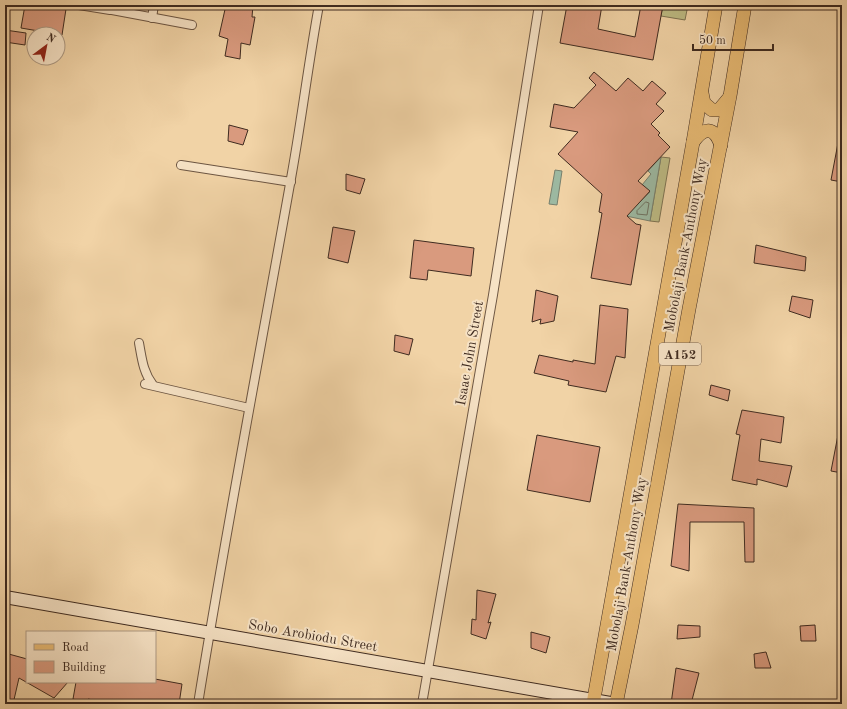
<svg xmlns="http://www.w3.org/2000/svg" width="847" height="709" viewBox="0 0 847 709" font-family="'Old Standard TT',serif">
<rect width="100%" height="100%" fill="#f1d3a6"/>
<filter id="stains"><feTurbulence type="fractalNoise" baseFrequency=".005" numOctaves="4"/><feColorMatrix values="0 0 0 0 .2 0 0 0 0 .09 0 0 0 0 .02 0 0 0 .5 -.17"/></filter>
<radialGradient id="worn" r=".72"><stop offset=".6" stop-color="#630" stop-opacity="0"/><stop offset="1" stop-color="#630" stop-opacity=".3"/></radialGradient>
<!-- green -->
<g fill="#bdbb84" stroke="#7e7352">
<path d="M663,5H688L685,20L661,16Z"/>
<path d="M661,157L670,158L659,222L650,221Z"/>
</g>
<!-- water -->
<g fill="#9cb9a2" stroke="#77806e">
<path d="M661,157L650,221L626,216L650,192L642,185L651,174L648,171Z"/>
<path d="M555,170L562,171L557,205L549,204Z"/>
</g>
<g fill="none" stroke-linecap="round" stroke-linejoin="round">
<!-- shore -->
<path stroke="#6e7261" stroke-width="1" d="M646,202L649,203L647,215L637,214V211Z"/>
</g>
<!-- building -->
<g fill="#d99a7e" stroke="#3f2b20">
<path d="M25,5H43L66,9L62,35L21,28Z"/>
<path d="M226,5H253L252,17H255L250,45L241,43L240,59L225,56L228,39L219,36Z"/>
<path d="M567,5H602L598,29L635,37L641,5H663L653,60L560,43Z"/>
<path d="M5,30L26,33L25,45L5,42Z"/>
<path d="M594,72L616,91L628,78L643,91L652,81L666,93L656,104L664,111L651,124L660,133L658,135L670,147L638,181L650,191L627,216L636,224L641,225L631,285L591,278L602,213L599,212L602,194L558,154L578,132L550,127L554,104L574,108L596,85L589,78Z"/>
<path d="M229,125L248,130L243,145L228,141Z"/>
<path d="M838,143H842V182L831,180Z"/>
<path d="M346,174L365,179L360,194L346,190Z"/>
<path d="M333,227L355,231L348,263L328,258Z"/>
<path d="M414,240L474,248L471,276L428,270L427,280L410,278Z"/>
<path d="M756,245L806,257L805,271L754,263Z"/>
<path d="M536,290L558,296L554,321L540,324L541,319L532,322Z"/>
<path d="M792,296L813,300L810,318L789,311Z"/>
<path d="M600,305L628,309L625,358L616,356L606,392L568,385L569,381L534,373L539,355L573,362V360L595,364Z"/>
<path d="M395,335L413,339L409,355L394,351Z"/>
<path d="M711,385L730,390L728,401L709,395Z"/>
<path d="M742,410L784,417L781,443L761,439L759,461L792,466L787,487L757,479V485L732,480L740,435L736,434Z"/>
<path d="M537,435L600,447L590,502L527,490Z"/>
<path d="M838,435L842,436V473L831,471Z"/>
<path d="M678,504L754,508V562H745L744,522H690L689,571L671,566Z"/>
<path d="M477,590L496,594L488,623L491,622L486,639L471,634L472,619L476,620Z"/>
<path d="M678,625L700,626V637L677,639Z"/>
<path d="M815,625L816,641H801L800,626Z"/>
<path d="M531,632L550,637L546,653L531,648Z"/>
<path d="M766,652L771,668H755L754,654Z"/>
<path d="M5,653L27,659V682H68L54,698L19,678L13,704H5Z"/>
<path d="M676,668L699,673L691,704H671Z"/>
<path d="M155,679L182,684L179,704H114L88,699L87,703L73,699L76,682H155Z"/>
</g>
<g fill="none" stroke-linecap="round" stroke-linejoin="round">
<defs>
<g id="street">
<path d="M79,5L110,10L115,6"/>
<path d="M112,10L192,25"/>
<path d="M152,18L154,5"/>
<path d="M181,165L291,182"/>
<path d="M139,343C142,359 143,372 153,385"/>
<path d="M145,384L249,408"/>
<path d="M198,704C226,530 259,358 290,184C301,125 308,65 319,5"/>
<path d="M422,704L493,295L539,5"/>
</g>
<path id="secondary" d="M5,597L616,704"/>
<g id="primary">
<path d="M702,93L704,103L712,110H719L729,98"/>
<path d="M693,142C704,127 714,126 721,145"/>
<path d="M593,704L693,142L716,5"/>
<path d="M616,704L632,625L689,309L730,96L745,5"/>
</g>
</defs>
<!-- street casing -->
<use href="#street" stroke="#6c5542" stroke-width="10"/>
<!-- secondary casing -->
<use href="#secondary" stroke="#3f2b20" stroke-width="14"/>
<!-- primary casing -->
<use href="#primary" stroke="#3f2b20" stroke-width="14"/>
<!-- street -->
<use href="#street" stroke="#f6e2c5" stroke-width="8"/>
<!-- secondary -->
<use href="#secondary" stroke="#f6e2c5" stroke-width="12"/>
<!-- primary -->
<use href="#primary" stroke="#e8ba73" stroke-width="13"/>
</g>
<g text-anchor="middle" stroke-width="4" stroke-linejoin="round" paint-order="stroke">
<!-- shield labels -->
<rect fill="#f6e2c5" stroke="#766252" stroke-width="1" x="659" y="343" width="42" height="22" rx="3"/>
<g font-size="13" font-weight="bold" fill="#3f2b20">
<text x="680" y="359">A152</text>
</g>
<!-- street labels -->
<g font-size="14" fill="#3f2b20" stroke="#f6e2c5">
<text transform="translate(685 245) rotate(-79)" y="5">Mobolaji Bank-Anthony Way</text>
<text transform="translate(469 353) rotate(-80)" y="5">Isaac John Street</text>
<text transform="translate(626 564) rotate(-80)" y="5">Mobolaji Bank-Anthony Way</text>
<text transform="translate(313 635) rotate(10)" y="5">Sobo Arobiodu Street</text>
</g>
</g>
<!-- margin -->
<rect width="847" height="709" fill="none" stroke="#f1d3a6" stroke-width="20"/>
<rect x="6" y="6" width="835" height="697" fill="none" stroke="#3f2b20" stroke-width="2"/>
<rect x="10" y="10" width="827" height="689" fill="none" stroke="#3f2b20"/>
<!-- legend -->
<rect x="26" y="631" width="130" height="52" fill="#f6e2c5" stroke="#ad9983"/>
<rect x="34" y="644" width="20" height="6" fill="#e8ba73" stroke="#ad9983"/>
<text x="62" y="651" font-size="12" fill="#3f2b20">Road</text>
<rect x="34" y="661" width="20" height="12" fill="#d99a7e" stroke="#ad9983"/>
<text x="62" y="671" font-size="12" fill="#3f2b20">Building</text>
<!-- north arrow -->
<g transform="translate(46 46) rotate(32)"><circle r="19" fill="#f6e2c5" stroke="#ad9983"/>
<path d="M0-3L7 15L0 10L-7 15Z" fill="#8f2418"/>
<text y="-6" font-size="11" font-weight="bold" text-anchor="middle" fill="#3f2b20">N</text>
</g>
<!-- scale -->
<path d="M693 44v6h80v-6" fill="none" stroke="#3f2b20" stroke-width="2"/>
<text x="699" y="44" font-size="12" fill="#3f2b20" stroke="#f6e2c5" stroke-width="3" paint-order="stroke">50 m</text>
<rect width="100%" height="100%" filter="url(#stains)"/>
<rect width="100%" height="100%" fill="url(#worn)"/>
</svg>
